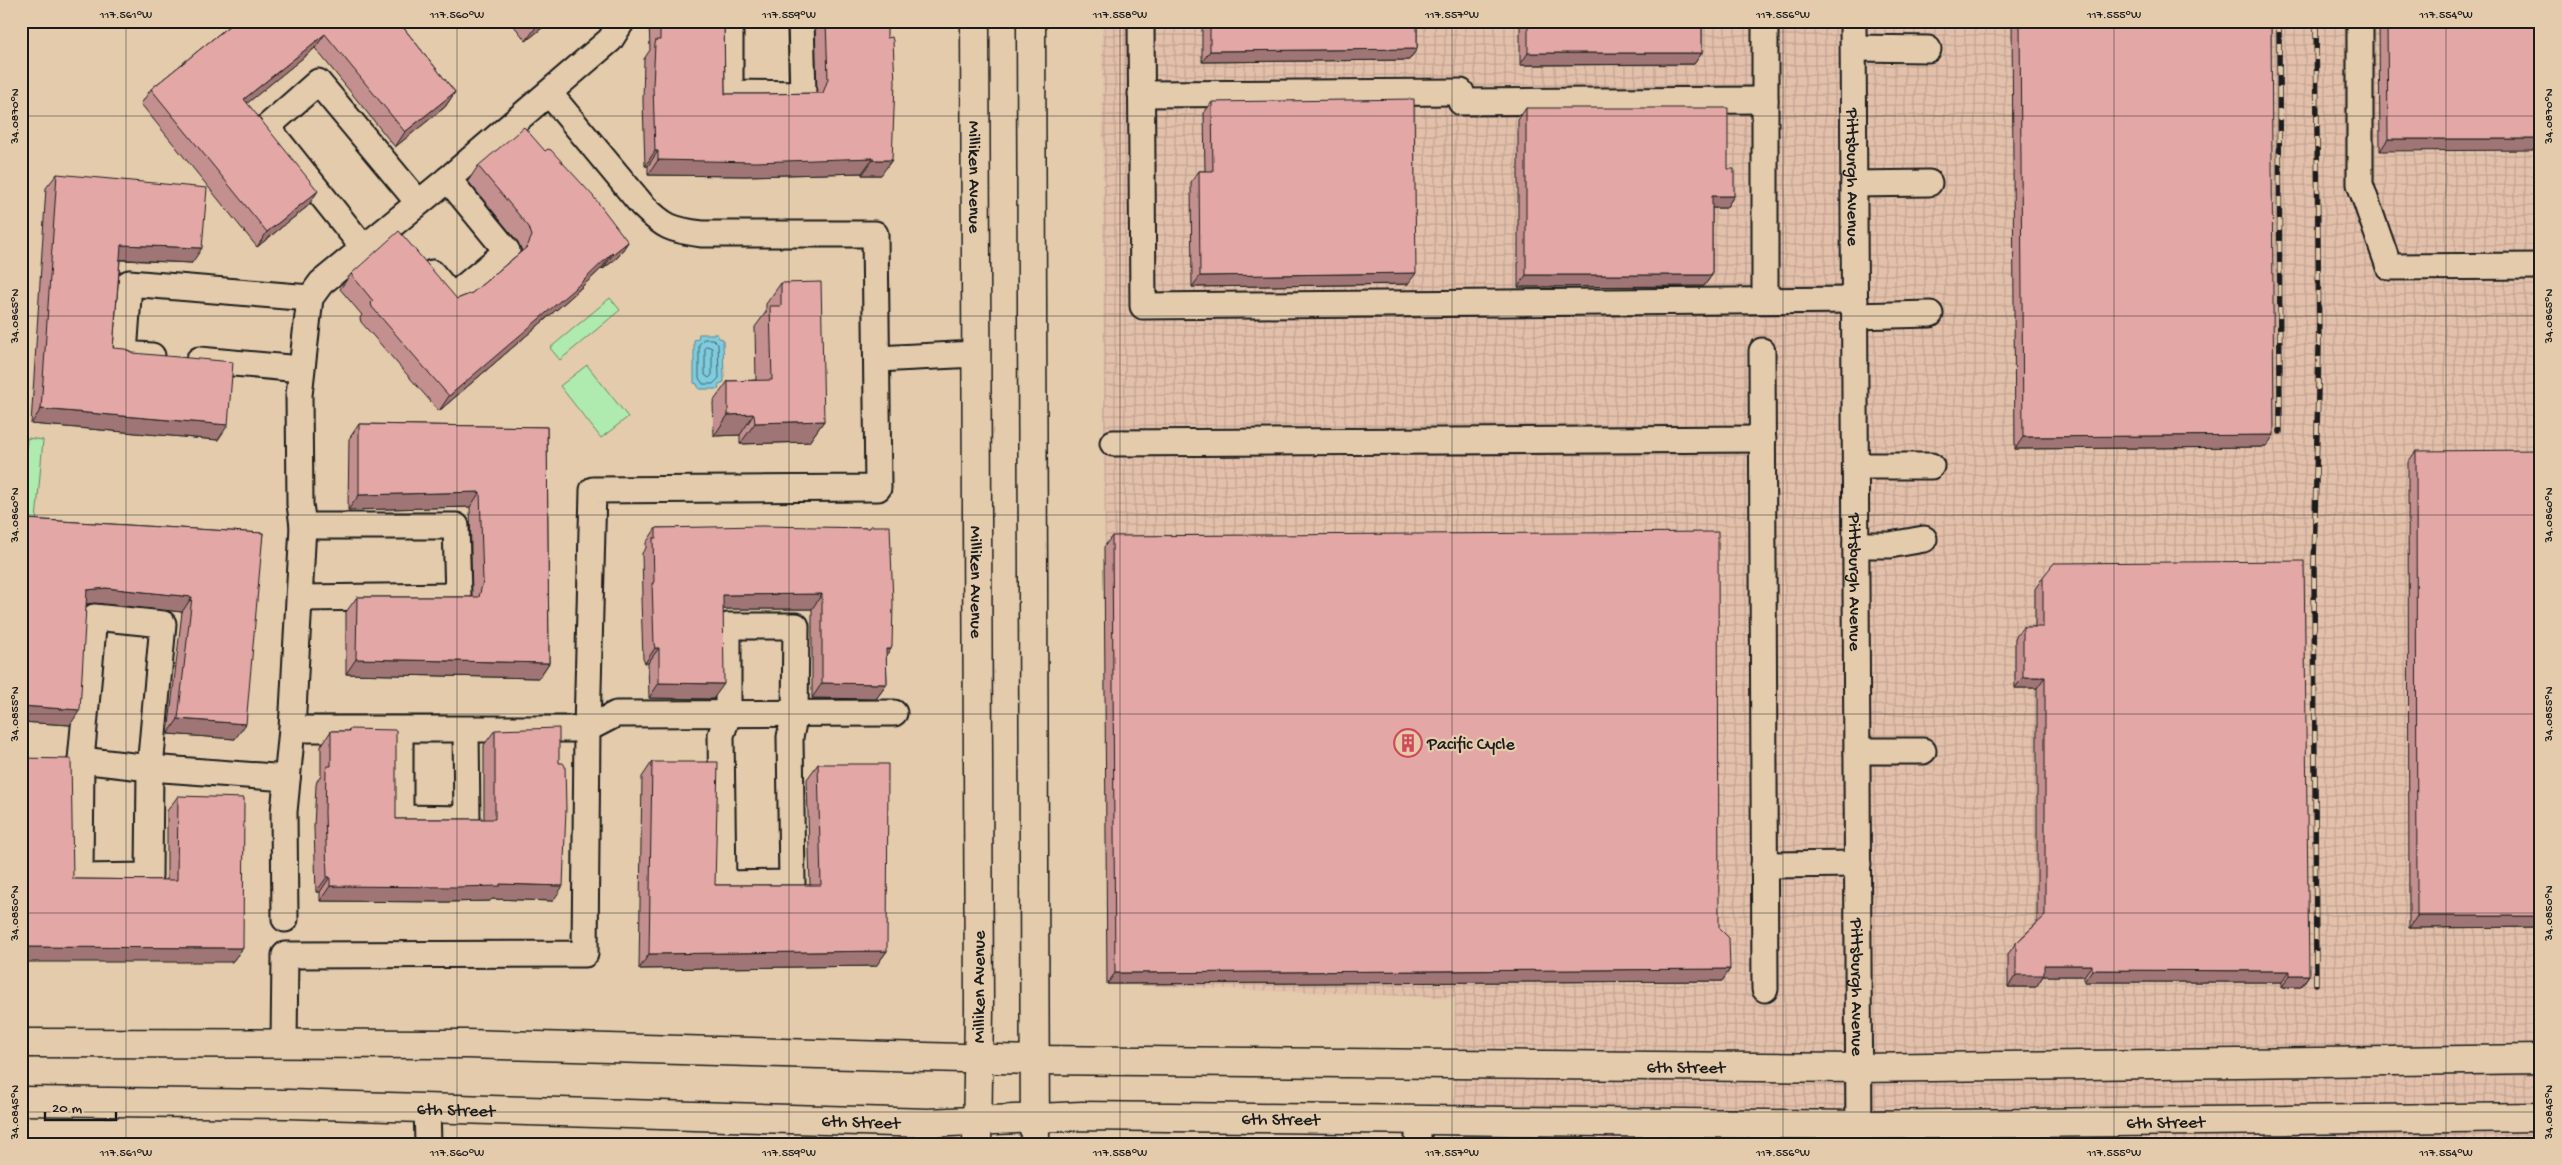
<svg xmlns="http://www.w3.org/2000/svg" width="2562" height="1165" viewBox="0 0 2562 1165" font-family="'Gochi Hand',sans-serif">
<defs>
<pattern id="industrial-grid" width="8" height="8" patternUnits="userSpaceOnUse" patternTransform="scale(1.25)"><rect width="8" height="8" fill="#e3c0aa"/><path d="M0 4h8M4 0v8" fill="none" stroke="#c2a492"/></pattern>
</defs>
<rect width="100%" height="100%" fill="#e3cbac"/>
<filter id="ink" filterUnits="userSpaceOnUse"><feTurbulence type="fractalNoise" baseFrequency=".02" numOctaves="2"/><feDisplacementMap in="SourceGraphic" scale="10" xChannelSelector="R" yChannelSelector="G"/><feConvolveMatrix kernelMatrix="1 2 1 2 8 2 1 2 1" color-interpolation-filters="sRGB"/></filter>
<g filter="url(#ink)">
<!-- industrial -->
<path fill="url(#industrial-grid)" d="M1102,21H2541V1144H1454L1455,998L1107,984Z"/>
<!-- pitch -->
<g fill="#afeaaf" stroke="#668366">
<path d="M610,298L620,310L560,360L550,348Z"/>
<path d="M587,365L628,417L601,438L560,386Z"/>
<path d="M27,438L43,440L36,521L21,520Z"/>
</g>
<!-- water -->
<path fill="#7fccde" stroke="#578690" d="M699,334H717L719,338L723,339L724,382L719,384L718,389H699L697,384L694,383V340L698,339Z"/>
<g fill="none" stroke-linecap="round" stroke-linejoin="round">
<!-- shore -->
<g stroke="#44626a" stroke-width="1">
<path d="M704,339H713L718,344L719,378L713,384H703L699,378V345Z"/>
<path d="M707,346L712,348V375L709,378L705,375V348Z"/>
</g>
<defs>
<g id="minor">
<path d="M730,21V93L803,94L801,21"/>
<path d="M1141,21L1143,306L1855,300"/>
<path d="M1765,21V300"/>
<path id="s1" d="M1853,21L1859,1144"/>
<path d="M2360,21V184L2389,267L2541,266"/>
<path d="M1854,48L1928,49"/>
<path d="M1141,94L1461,92"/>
<path d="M1461,102L1765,100"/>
<path d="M1854,184L1929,183"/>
<path d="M363,247L267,127L318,82L418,202"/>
<path d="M432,273L452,297L507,251L448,179"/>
<path d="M1855,316L1930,314"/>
<path d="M1762,351L1765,989"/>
<path d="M152,356L124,354L129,283L310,298"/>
<path d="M877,359L975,354"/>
<path d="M199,360L301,369"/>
<path d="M1113,443L1763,439"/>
<path d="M1857,466H1931"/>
<path d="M1856,545H1890L1924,539"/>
<path d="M301,598L458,596L456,526H303"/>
<path d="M94,617L163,624L150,768L149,876L80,877L81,760Z"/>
<path d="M728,626H796L795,714L790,737L792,883L723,884L721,735L728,715Z"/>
<path d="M292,729H587L616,714L894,713"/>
<path d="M400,731V818L467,819L466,731"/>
<path d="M1857,751H1923"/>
<path d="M81,760L150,768L287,778"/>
<path d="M1764,865L1858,864"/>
<path d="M285,919L284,812L292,729L303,526L300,504L299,395L310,298L321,283L448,179L610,40L622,21"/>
<path d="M284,1044L285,955L585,954L587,729L593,490L878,488L875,234H702C671,230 664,227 642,205L549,93"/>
<path d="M427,1108L428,1144"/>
<path d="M1418,1144V1121"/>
</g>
<g id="major">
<path id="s2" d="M975,21L979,1009L977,1144"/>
<path d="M1031,21L1035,1144"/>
<path id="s3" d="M21,1043L467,1044L1034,1060L1859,1068L2541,1059"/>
<path id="s4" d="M21,1101L288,1104L928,1123L1082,1116L1859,1125L2541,1117"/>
</g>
</defs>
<!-- minor casing -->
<use href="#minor" stroke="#1c1c1c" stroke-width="29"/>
<!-- major casing -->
<use href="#major" stroke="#1c1c1c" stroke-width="31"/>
<!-- minor -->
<use href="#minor" stroke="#e3cbac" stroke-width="25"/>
<!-- major -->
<use href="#major" stroke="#e3cbac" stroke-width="28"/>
<defs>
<g id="rail">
<path d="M2279,21L2280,432"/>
<path d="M2316,984L2314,565L2319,347L2316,21"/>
</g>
</defs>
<!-- rail casing -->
<use href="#rail" stroke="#1c1c1c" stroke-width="5.5"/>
<!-- rail -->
<use href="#rail" stroke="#e3cbac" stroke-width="4" stroke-dasharray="11" stroke-linecap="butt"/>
</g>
<!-- wall -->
<g fill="#c3908f" stroke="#1c1c1c">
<path d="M235,21H398L455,92L445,107L395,147L315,48L247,103L308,206L257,247L141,104L151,89Z"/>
<path d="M510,21H551L526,41Z"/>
<path d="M649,21H724L725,94H763L817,93L815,21H887L881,175H862V173L746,176L648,175V166H645L643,101L644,59L650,50Z"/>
<path d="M1202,21H1417V49L1409,60L1202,62Z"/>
<path d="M1520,21H1702V53L1694,64L1520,65Z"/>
<path d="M2012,21H2271L2266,447L2015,449Z"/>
<path d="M2379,21H2541L2380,151Z"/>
<path d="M1212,102L1408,284L1192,287L1191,182L1199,171H1205L1204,113Z"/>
<path d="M1526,108L1728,169L1734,196L1726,208H1712V275L1704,286L1518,287V120Z"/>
<path d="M545,151L628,242L618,257L603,269L602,268L570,298L439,411L361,322L360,318L362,315L340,289L351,274L457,299L472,293L522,251L518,242L468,181L478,166Z"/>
<path d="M57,174L192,263L120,260L113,348L218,440L31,424L46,188Z"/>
<path d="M781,283L824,421L809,442L740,444V435L714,436L713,402L728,381L756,380L755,327L766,312V304Z"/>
<path d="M359,424L547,427L549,663L539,678L346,674V612L357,597H472V596L470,507L348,510L349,439Z"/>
<path d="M2416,451L2541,927L2409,928L2408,462Z"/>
<path d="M26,519L263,533L235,739L168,734L182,612L95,603L86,604L70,725L21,722V526Z"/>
<path d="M870,526L891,649L886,655L887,684L876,699L812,698V609H723L713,699L649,698L648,663H645L643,659L641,598L643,595L642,553L646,548V543L656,528H869Z"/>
<path d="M1112,536L1730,969L1722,981L1107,984L1104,547Z"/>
<path d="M2043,577L2309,975L2301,987H2282V982H2084V976H2043L2036,987H2008V954L2016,943L2037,923V688H2015V638L2023,627H2035V589Z"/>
<path d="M349,729L396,819H484V745L495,730L553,901L492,899L490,901L446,902L320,901V892H316L314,827L316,785L317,781L321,776V746L331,731H348Z"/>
<path d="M652,762L715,885H810L807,779L818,764L887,951L876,966L639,969L642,777Z"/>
<path d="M178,796L243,948L232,962L73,879L167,880V811Z"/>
</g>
<!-- shaded-wall -->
<g fill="#9f7674" stroke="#1c1c1c">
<path d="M543,21H551L526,41L536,27Z"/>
<path d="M325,34L315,48L234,114L244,99Z"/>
<path d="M1417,49L1409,60L1202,62L1210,51Z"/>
<path d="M1528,53H1702L1694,64L1520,65Z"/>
<path d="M455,92L445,107L395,147L405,132Z"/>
<path d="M2388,139H2541V150L2380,151Z"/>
<path d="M655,151H658L648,166H645Z"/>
<path d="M873,158L862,173L746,176L648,175L658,160Z"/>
<path d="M873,160H892L881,175H862Z"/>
<path d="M318,191L308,206L257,247L267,232Z"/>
<path d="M1712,196H1734L1726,208H1704Z"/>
<path d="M628,242L618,257L603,269L613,254Z"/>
<path d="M121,245L202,248L192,263L110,259Z"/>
<path d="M612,253L602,268L570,298L439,411L449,396Z"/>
<path d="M1416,273L1408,284L1192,287L1200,276Z"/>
<path d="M1526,275H1712L1704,286L1518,287Z"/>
<path d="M41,409L228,425L218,440L31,424Z"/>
<path d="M754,414L740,435L714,436L728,415Z"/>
<path d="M824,421L809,442L740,444L755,423Z"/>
<path d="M2274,435L2266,447L2015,449L2023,437Z"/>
<path d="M480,492L470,507L348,510L359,495Z"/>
<path d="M106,588L192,597L182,612L95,603L77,605L87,590Z"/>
<path d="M822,594L812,609H713L723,595Z"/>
<path d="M655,648H659L648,663H645Z"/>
<path d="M886,649H891L880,664Z"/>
<path d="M356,659L549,663L539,678L346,674Z"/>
<path d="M2023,677H2045L2037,688H2015Z"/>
<path d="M659,683L724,684L713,699L649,698Z"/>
<path d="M822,683L887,684L876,699L812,698Z"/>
<path d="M21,706L80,710L70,725L21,722Z"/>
<path d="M178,719L246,724L235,739L168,734Z"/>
<path d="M327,877H330L320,892H316Z"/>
<path d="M500,884L563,886L553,901L492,899L490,901L446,902L320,901L330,886Z"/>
<path d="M2417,916H2541V927L2409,928Z"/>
<path d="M21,947L243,948L232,962H21Z"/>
<path d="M887,951L876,966L639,969L649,954Z"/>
<path d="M2044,965H2092L2084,976H2043L2036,987H2008L2016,975Z"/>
<path d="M1730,969L1722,981L1107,984L1115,973Z"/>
<path d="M2092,970L2290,971L2282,982H2084Z"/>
<path d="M2290,975H2309L2301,987H2282Z"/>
</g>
<!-- building -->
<g fill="#e3a8a6" stroke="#1c1c1c">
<path d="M235,21H398L455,92L405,132L325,34L244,99L318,191L267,232L151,89Z"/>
<path d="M532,21H543L536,27Z"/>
<path d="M660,21H724L725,94H763L823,93L828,79L826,21H887V38L892,37L893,41L895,83L892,160H873V158L756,162L658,160V151H655L653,86L655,44L656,40H660Z"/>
<path d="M1210,21H1417V49L1210,51Z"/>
<rect x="1528" y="21" width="174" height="32"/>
<path d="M2020,21H2271L2274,435L2023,437Z"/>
<path d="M2387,21H2541V139H2388Z"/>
<path d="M1414,99L1416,273L1200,276L1199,171H1213L1212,102Z"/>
<path d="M1526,108H1728V169H1734V196H1712V275H1526Z"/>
<path d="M524,127L545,151L548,149L551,150L593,196L628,242L613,254L612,253L581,283L449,396L372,307L371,303L373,301L351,274L399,231L457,299L472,293L527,247L532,236L529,227L478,166Z"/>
<path d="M57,174L207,188L202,248L121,245L113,348L125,349L133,353L233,362L228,425L41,409Z"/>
<path d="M821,282L824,421L755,423L754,414L728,415V381L772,380L770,306H781V283Z"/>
<path d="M359,424L547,427L549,663L356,659L357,597H479L483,581L480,492L359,495Z"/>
<path d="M2541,450V916H2417L2416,451Z"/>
<path d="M26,519L263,533L246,724L178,719L192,597L106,588L87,590L80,710L21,706V577Z"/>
<path d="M762,526L870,528V526H890L893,603L892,646L891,649H886L887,684L822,683V594L723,595L724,684L659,683V648H655L654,644L652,583H654L653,538H656V528Z"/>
<path d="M1718,532L1719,928L1729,938L1730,969L1115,973L1112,536Z"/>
<path d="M2304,561L2309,975H2290V971L2092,970V965H2044V975H2016V943L2045,916V677H2023V627H2043V577L2054,563Z"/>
<path d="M559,728V763H563L565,766L566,809L563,886L500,884V886L456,887L330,886V877H327L325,812L326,770L328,766H331V731H349V729L396,730V819H495V730Z"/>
<path d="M21,758L71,759L73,879L177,880L178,796L244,798L243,948L21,947Z"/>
<path d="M652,762H718L715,885H821L818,764H888L887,951L649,954Z"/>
</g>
</g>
<!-- ticks -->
<path fill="none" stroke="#1c1c1c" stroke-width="1" stroke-opacity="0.45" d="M126,21V1144M457,21V1144M789,21V1144M1120,21V1144M1452,21V1144M1783,21V1144M2114,21V1144M2446,21V1144M21,116H2541M21,316H2541M21,515H2541M21,714H2541M21,913H2541M21,1112H2541"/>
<!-- icons -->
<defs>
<symbol id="building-ring" viewBox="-11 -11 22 22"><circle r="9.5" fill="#e3cbac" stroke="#d1495b" stroke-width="1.5"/><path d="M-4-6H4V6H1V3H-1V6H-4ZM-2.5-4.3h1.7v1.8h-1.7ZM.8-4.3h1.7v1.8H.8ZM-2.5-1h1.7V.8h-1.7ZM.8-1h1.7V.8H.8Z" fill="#d1495b"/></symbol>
</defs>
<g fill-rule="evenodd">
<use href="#building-ring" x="1392" y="727" width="32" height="32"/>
</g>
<g text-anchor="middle" stroke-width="4.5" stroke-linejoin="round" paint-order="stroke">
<!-- street labels -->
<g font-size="18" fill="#1c1c1c" stroke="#e3cbac">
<text dy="6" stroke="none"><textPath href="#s2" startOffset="156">Milliken Avenue</textPath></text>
<text dy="6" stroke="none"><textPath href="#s1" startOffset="156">Pittsburgh Avenue</textPath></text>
<text dy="6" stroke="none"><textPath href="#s1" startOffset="561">Pittsburgh Avenue</textPath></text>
<text dy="6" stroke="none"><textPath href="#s2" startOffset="561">Milliken Avenue</textPath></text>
<text transform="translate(978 987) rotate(-90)" y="6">Milliken Avenue</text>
<text dy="6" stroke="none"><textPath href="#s1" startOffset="966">Pittsburgh Avenue</textPath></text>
<text dy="6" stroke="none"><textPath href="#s3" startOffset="1665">6th Street</textPath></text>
<text dy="6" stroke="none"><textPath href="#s4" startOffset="435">6th Street</textPath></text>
<text dy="6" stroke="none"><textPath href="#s4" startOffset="1260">6th Street</textPath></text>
<text dy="6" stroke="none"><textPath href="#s4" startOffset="840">6th Street</textPath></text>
<text dy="6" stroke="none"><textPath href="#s4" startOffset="2145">6th Street</textPath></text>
</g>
<!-- poi labels -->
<g font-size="18" fill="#1c1c1c" stroke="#e3cbac" text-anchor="start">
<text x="1427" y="749">Pacific Cycle</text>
</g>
</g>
<!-- margin -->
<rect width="2562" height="1165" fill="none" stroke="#e3cbac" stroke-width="55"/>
<!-- scale -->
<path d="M45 1112v8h71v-8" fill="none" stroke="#1c1c1c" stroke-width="2.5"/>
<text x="52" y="1112" font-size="15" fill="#1c1c1c" stroke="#e3cbac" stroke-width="4" paint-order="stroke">20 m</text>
<rect x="28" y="28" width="2506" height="1110" fill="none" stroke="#1c1c1c" stroke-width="2"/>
<g font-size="12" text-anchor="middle" fill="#1c1c1c">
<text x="126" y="18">117.561°W</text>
<text x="457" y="18">117.560°W</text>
<text x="789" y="18">117.559°W</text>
<text x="1120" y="18">117.558°W</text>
<text x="1452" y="18">117.557°W</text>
<text x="1783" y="18">117.556°W</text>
<text x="2114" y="18">117.555°W</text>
<text x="2446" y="18">117.554°W</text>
<text transform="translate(14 116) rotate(-90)" y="4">34.0870°N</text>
<text transform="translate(2548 116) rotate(-90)" y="4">34.0870°N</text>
<text transform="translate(14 316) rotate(-90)" y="4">34.0865°N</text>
<text transform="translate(2548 316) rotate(-90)" y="4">34.0865°N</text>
<text transform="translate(14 515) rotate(-90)" y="4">34.0860°N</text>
<text transform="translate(2548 515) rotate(-90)" y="4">34.0860°N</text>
<text transform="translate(14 714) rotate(-90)" y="4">34.0855°N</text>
<text transform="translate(2548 714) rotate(-90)" y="4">34.0855°N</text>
<text transform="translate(14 913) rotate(-90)" y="4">34.0850°N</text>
<text transform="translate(2548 913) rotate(-90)" y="4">34.0850°N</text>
<text transform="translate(14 1112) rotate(-90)" y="4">34.0845°N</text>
<text transform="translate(2548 1112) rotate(-90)" y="4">34.0845°N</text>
<text x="126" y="1156">117.561°W</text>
<text x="457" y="1156">117.560°W</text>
<text x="789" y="1156">117.559°W</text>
<text x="1120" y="1156">117.558°W</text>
<text x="1452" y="1156">117.557°W</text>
<text x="1783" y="1156">117.556°W</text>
<text x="2114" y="1156">117.555°W</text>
<text x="2446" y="1156">117.554°W</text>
</g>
</svg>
